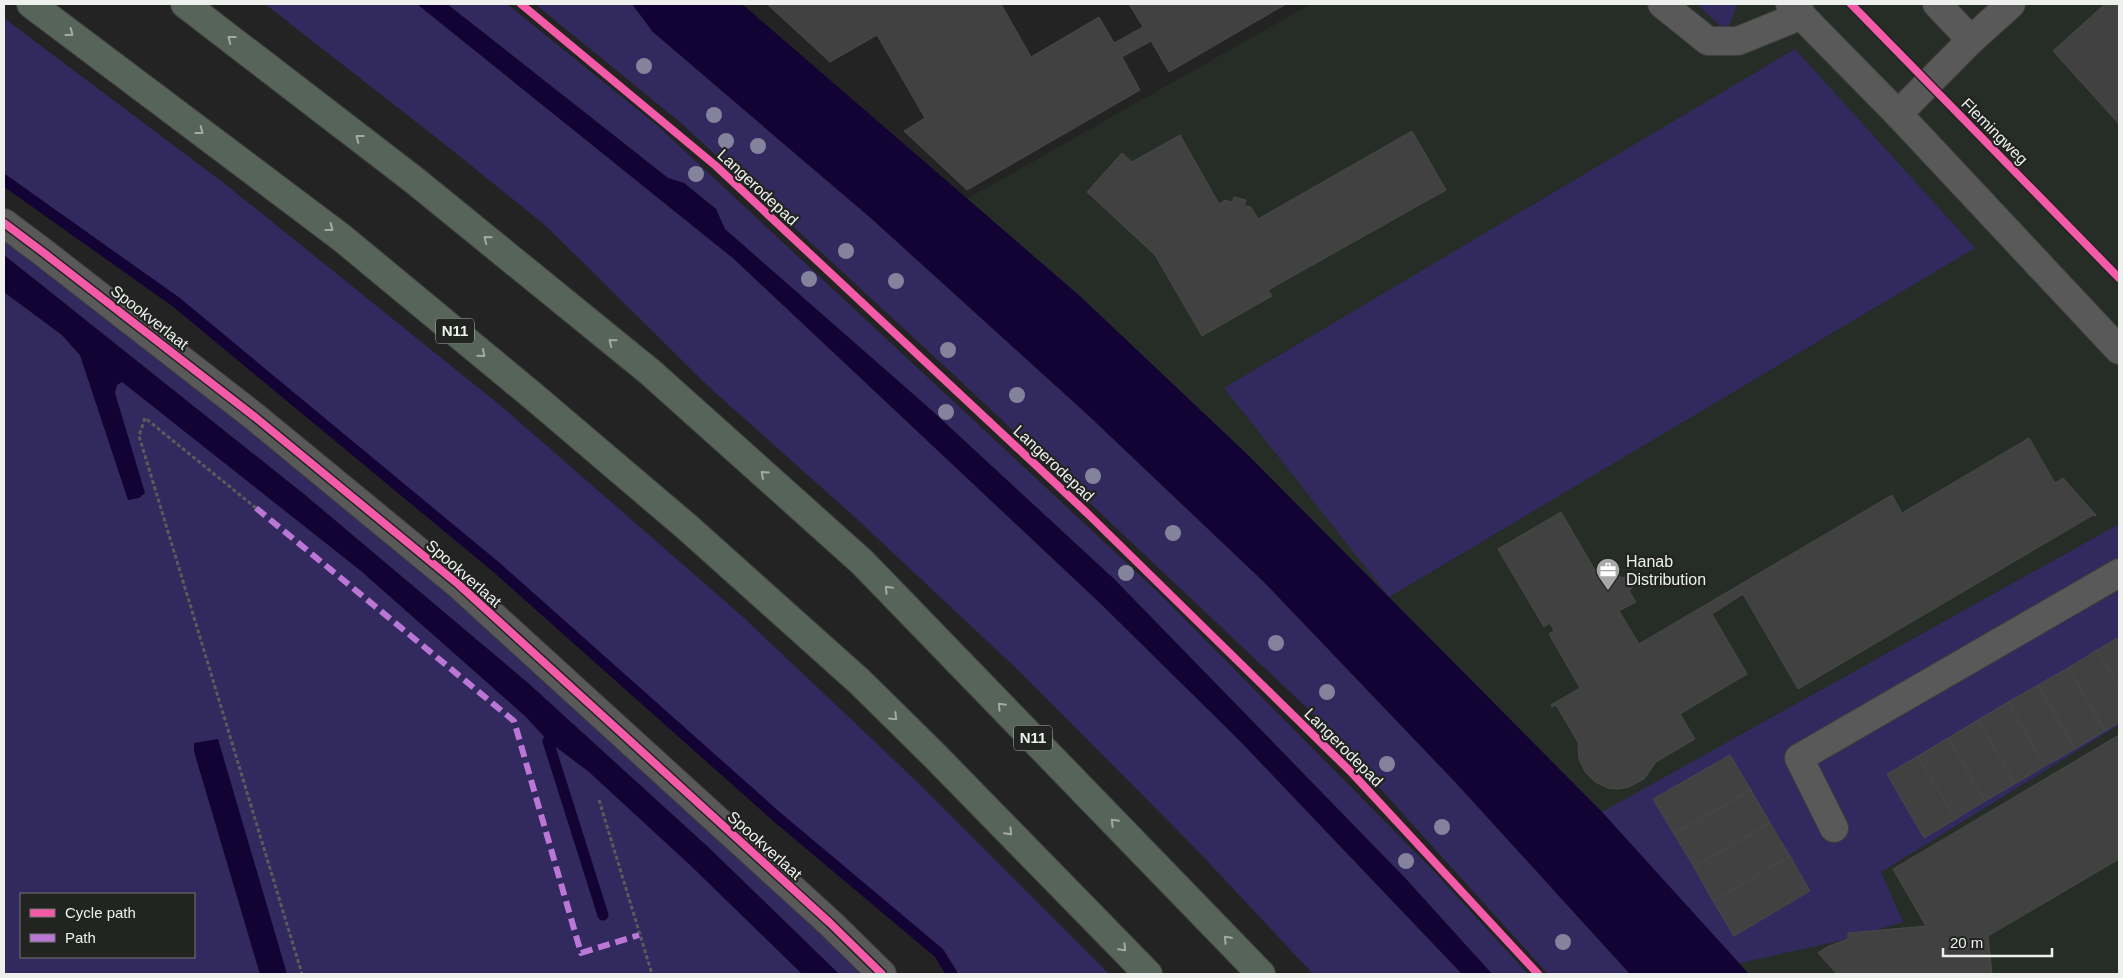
<svg xmlns="http://www.w3.org/2000/svg" width="2123" height="978" viewBox="0 0 2123 978" font-family="Arial,sans-serif">
<rect width="100%" height="100%" fill="#232323"/>
<!-- built -->
<path fill="#262d26" d="M1311,4H2119V974H1696L930,220Z"/>
<!-- green -->
<g fill="#32295e" fill-rule="evenodd">
<path d="M265,4H417L734,259L1101,604L1240,741L1462,974H1313L1197,850L1020,672L858,520L709,387L546,226L447,146Z"/>
<path d="M447,4H507L658,126L1159,593L1430,867L1528,974H1492L1406,879L1114,579L929,408L724,229L716,209L684,183L668,178Z"/>
<path d="M535,4H632L653,32L873,220L1088,415L1266,584L1457,784L1630,974H1548L1307,708L953,374L681,123Z"/>
<path d="M1697,4H1737L1727,32Z"/>
<path d="M4,18L225,184L501,406L743,617L912,777L1109,974H952L938,953L777,817L496,567L176,302L4,180Z"/>
<path d="M1795,49L1975,248L1389,597L1224,388Z"/>
<path d="M4,236L36,259L314,482L472,613L851,959L859,974H839L708,847L528,683L305,495L4,255Z"/>
<path d="M4,292L62,335L80,355L129,500L138,497L96,351L590,760L822,974H278L194,751L260,974H4ZM21,894H194V957H21Z"/>
<path d="M2119,524V725L1881,872L1903,922L1839,941L1736,964L1602,812Z"/>
</g>
<!-- water -->
<g fill="#130334">
<path d="M417,4H447L668,178L684,183L716,209L725,229L929,408L1114,579L1406,879L1492,974H1462L1240,741L1101,604L734,259Z"/>
<path d="M632,4H742L1081,297L1249,456L1602,812L1749,974H1630L1457,784L1266,584L1088,415L873,220L653,32Z"/>
<path d="M4,255L305,495L528,683L708,847L839,974H802L690,865L589,772L548,741L526,717L361,571L122,382L117,385L115,393L145,493L139,498L128,500L80,355L62,335L4,292Z"/>
<path d="M218,739L287,974H260L194,751V743Z"/>
</g>
<g fill="none" stroke-linecap="round" stroke-linejoin="round">
<!-- stream -->
<g stroke="#130334" stroke-width="11">
<path d="M4,180L176,302L496,567L777,817L939,953L952,974"/>
<path d="M548,741L603,915"/>
</g>
</g>
<!-- building -->
<g fill="#404140" stroke="#484948">
<path d="M767,4H1001L1031,57L1099,17L1114,43L1143,27L1129,4H1286L1169,72L1151,41L1122,57L1140,90L967,190L904,131L925,118L877,35L830,62Z"/>
<path d="M2105,4H2119V124L2053,51Z"/>
<path d="M1412,131L1446,190L1268,290L1272,296L1202,336L1155,255L1087,192L1122,153L1132,162L1180,135L1219,204L1225,200L1232,202L1234,197L1246,200L1244,206L1251,207L1258,219Z"/>
<path d="M2029,438L2055,483L2063,478L2096,515L2095,516L2093,515L1798,689L1743,594L1712,614L1747,674L1680,714L1695,739L1656,762L1644,779L1629,787L1618,789L1608,788L1595,782L1585,772L1579,759L1578,742L1556,705L1552,707L1551,705L1580,688L1549,634L1554,631L1550,623L1544,627L1498,549L1561,512L1599,577L1615,568L1621,578L1626,577L1632,580L1633,587L1629,591L1636,602L1619,611L1639,644L1892,495L1902,513Z"/>
<path d="M2119,637V687L2097,650Z"/>
<path d="M2097,650L2119,687V723L2105,731L2068,668Z"/>
<path d="M2068,668L2105,731L2075,749L2038,685Z"/>
<path d="M2038,685L2075,749L2045,766L2008,702Z"/>
<path d="M2008,702L2045,766L2015,784L1978,720Z"/>
<path d="M1978,720L2015,784L1985,801L1948,738Z"/>
<path d="M2119,735V859L1988,936L1992,974H1837L1818,953L1829,946L1848,939V933L1926,926L1893,869Z"/>
<path d="M1948,738L1985,801L1956,819L1918,756Z"/>
<path d="M1730,755L1751,790L1674,834L1653,799Z"/>
<path d="M1918,756L1956,819L1924,838L1887,774Z"/>
<path d="M1751,790L1770,823L1694,867L1674,834Z"/>
<path d="M1770,823L1790,856L1713,901L1694,867Z"/>
<path d="M1790,856L1810,891L1734,936L1713,901Z"/>
</g>
<g fill="none" stroke-linecap="round" stroke-linejoin="round">
<defs>
<g id="minor">
<path d="M1662,4L1708,41H1738L1802,15"/>
<path d="M1790,4L1898,114L2119,350"/>
<path d="M1971,40L2011,4"/>
<path d="M1898,114L1971,40L1937,4"/>
<path d="M4,223L44,253L255,417L458,584L830,923L882,974"/>
<path d="M1834,828L1799,758L2119,573"/>
</g>
<g id="highway">
<path d="M31,4L342,238L533,396L687,527L860,682L936,757L1148,974"/>
<path d="M185,4L414,180L650,372L862,562L1261,974"/>
</g>
</defs>
<!-- minor casing -->
<use href="#minor" stroke="#3d3e3d" stroke-width="30"/>
<!-- highway casing -->
<use href="#highway" stroke="#3d3e3d" stroke-width="30"/>
<!-- path -->
<g stroke="#5a5b5a" stroke-width="3" stroke-dasharray="4 2.5" stroke-linecap="butt">
<path d="M256,508L145,418L139,436L302,974"/>
<path d="M599,800L652,974"/>
</g>
<!-- minor -->
<use href="#minor" stroke="#595959" stroke-width="28"/>
<!-- highway -->
<use href="#highway" stroke="#57645a" stroke-width="28"/>
<!-- quiet -->
<path stroke="#ba77d6" stroke-width="6" stroke-dasharray="12 6" stroke-linecap="butt" d="M256,508L514,721L581,953L639,935"/>
<defs>
<g id="cycleway">
<path d="M521,4L716,166L1087,513L1352,773L1538,974"/>
<path d="M1851,4L2119,278"/>
<path d="M4,223L44,253L255,417L458,584L830,923L882,974"/>
</g>
</defs>
<!-- cycleway casing -->
<use href="#cycleway" stroke="#222422" stroke-width="11"/>
<!-- cycleway -->
<use href="#cycleway" stroke="#f35aa7" stroke-width="8"/>
</g>
<!-- trees -->
<g fill="#84839b">
<circle cx="644" cy="66" r="8"/>
<circle cx="714" cy="115" r="8"/>
<circle cx="726" cy="141" r="8"/>
<circle cx="758" cy="146" r="8"/>
<circle cx="696" cy="174" r="8"/>
<circle cx="846" cy="251" r="8"/>
<circle cx="809" cy="279" r="8"/>
<circle cx="896" cy="281" r="8"/>
<circle cx="948" cy="350" r="8"/>
<circle cx="1017" cy="395" r="8"/>
<circle cx="946" cy="412" r="8"/>
<circle cx="1093" cy="476" r="8"/>
<circle cx="1173" cy="533" r="8"/>
<circle cx="1126" cy="573" r="8"/>
<circle cx="1276" cy="643" r="8"/>
<circle cx="1327" cy="692" r="8"/>
<circle cx="1387" cy="764" r="8"/>
<circle cx="1442" cy="827" r="8"/>
<circle cx="1406" cy="861" r="8"/>
<circle cx="1563" cy="942" r="8"/>
</g>
<!-- one-way arrows -->
<defs><path id="oneway-chevron" d="M-2-3.5L2.5 0L-2 3.5" fill="none" stroke-width="1.6" stroke-linecap="round" stroke-linejoin="round" transform="scale(1.25)"/></defs>
<g stroke="#a2aaa4">
<use href="#oneway-chevron" transform="translate(70 33) rotate(37)"/>
<use href="#oneway-chevron" transform="translate(231 39) rotate(-142)"/>
<use href="#oneway-chevron" transform="translate(200 131) rotate(37)"/>
<use href="#oneway-chevron" transform="translate(359 138) rotate(-142)"/>
<use href="#oneway-chevron" transform="translate(330 228) rotate(37)"/>
<use href="#oneway-chevron" transform="translate(487 239) rotate(-141)"/>
<use href="#oneway-chevron" transform="translate(612 342) rotate(-141)"/>
<use href="#oneway-chevron" transform="translate(482 354) rotate(40)"/>
<use href="#oneway-chevron" transform="translate(764 474) rotate(-138)"/>
<use href="#oneway-chevron" transform="translate(888 589) rotate(-134)"/>
<use href="#oneway-chevron" transform="translate(1001 706) rotate(-134)"/>
<use href="#oneway-chevron" transform="translate(894 717) rotate(44)"/>
<use href="#oneway-chevron" transform="translate(1114 822) rotate(-134)"/>
<use href="#oneway-chevron" transform="translate(1009 832) rotate(45)"/>
<use href="#oneway-chevron" transform="translate(1227 939) rotate(-134)"/>
<use href="#oneway-chevron" transform="translate(1123 948) rotate(46)"/>
</g>
<!-- icons -->
<defs>
<symbol id="office-pin" viewBox="-11 -11 22 30"><path d="M0 17L-7.5 6A9.5 9.5 0 1 1 7.5 6Z" fill="#a7a8a7" stroke="#222422"/><path d="M-6-3h4V-5.5h4V-3h4V5H-6ZM-1-4.5V-3h2v-1.5ZM-6 0V1H6V0Z" fill="#fff"/></symbol>
</defs>
<g fill-rule="evenodd">
<use href="#office-pin" x="1594" y="556" width="28" height="38"/>
</g>
<g text-anchor="middle" stroke-width="4.5" stroke-linejoin="round" paint-order="stroke">
<!-- shield labels -->
<g fill="#222422" stroke="#b1b3b1" stroke-width="1">
<rect x="436" y="318.5" width="38" height="25" rx="4"/>
<rect x="1014" y="725.5" width="38" height="25" rx="4"/>
</g>
<g font-size="15" font-weight="bold" fill="#eef0ee">
<text x="455" y="336">N11</text>
<text x="1033" y="743">N11</text>
</g>
<!-- street labels -->
<g font-size="16" fill="#eef0ee" stroke="#222422">
<text transform="translate(1995 131) rotate(45)" y="6">Flemingweg</text>
<text transform="translate(758 187) rotate(43)" y="6">Langerodepad</text>
<text transform="translate(150 317) rotate(38)" y="6">Spookverlaat</text>
<text transform="translate(1054 463) rotate(43)" y="6">Langerodepad</text>
<text transform="translate(464 573) rotate(41)" y="6">Spookverlaat</text>
<text transform="translate(1344 747) rotate(45)" y="6">Langerodepad</text>
<text transform="translate(765 845) rotate(42)" y="6">Spookverlaat</text>
</g>
<!-- poi labels -->
<g font-size="16" fill="#eef0ee" stroke="#222422" text-anchor="start">
<text x="1626" y="567">Hanab<tspan x="1626" dy="18">Distribution</tspan></text>
</g>
</g>
<!-- border -->
<rect width="2123" height="978" fill="none" stroke="#eef0ee" stroke-width="10"/>
<!-- legend -->
<rect x="20" y="893" width="175" height="65" fill="#222422" stroke="#747674"/>
<rect x="30" y="909" width="25" height="8" fill="#f35aa7" stroke="#747674"/>
<text x="65" y="918" font-size="15" fill="#eef0ee">Cycle path</text>
<rect x="30" y="934" width="25" height="8" fill="#ba77d6" stroke="#747674"/>
<text x="65" y="943" font-size="15" fill="#eef0ee">Path</text>
<!-- scale -->
<path d="M1943 948v8h109v-8" fill="none" stroke="#eef0ee" stroke-width="2.5"/>
<text x="1950" y="948" font-size="15" fill="#eef0ee" stroke="#222422" stroke-width="4" paint-order="stroke">20 m</text>
</svg>
